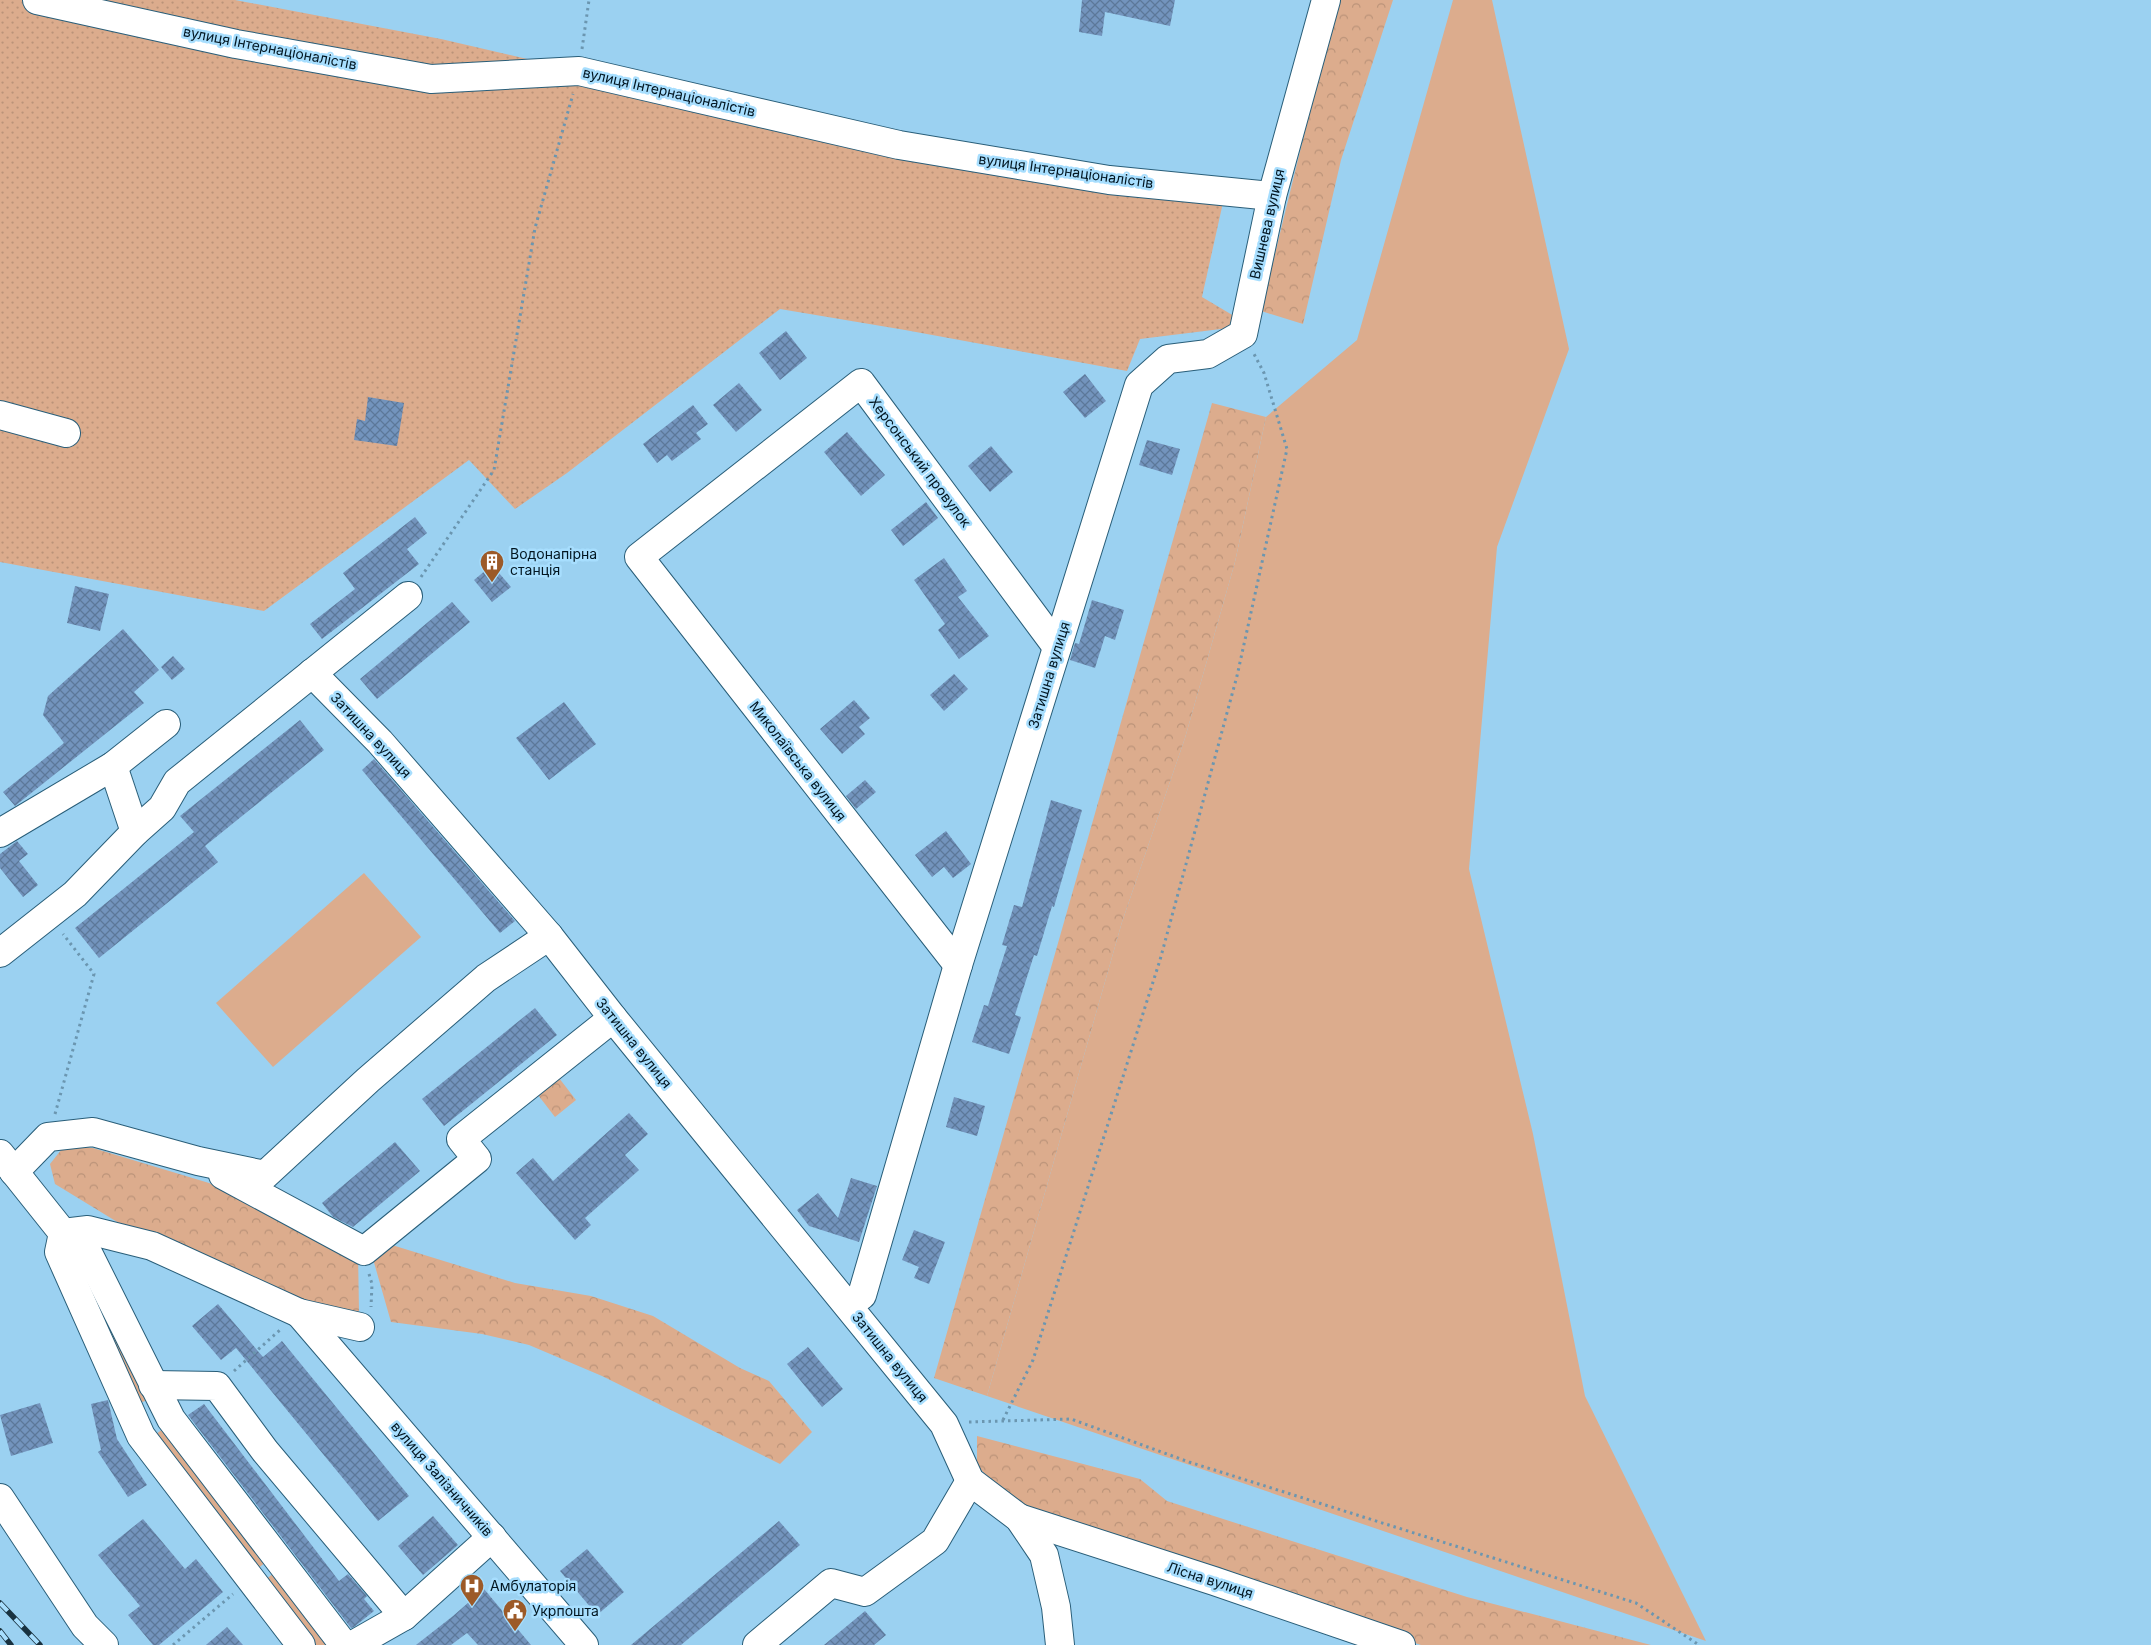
<svg xmlns="http://www.w3.org/2000/svg" width="2151" height="1645" viewBox="0 0 2151 1645" font-family="Inter,sans-serif">
<defs>
<pattern id="forest-crowns" width="20" height="18" patternUnits="userSpaceOnUse" patternTransform="scale(1.25)"><rect width="20" height="18" fill="#dcac8d"/><path d="M2 6a3 3 0 1 1 6 0M12 15a3 3 0 1 1 6 0" fill="none" stroke="#bb9379"/></pattern>
<pattern id="garden-dots" width="8" height="8" patternUnits="userSpaceOnUse" patternTransform="scale(1.25)"><rect width="8" height="8" fill="#dcac8d"/><path d="M2 2h.1M6 6h.1" fill="none" stroke="#bb9379" stroke-width="1.8" stroke-linecap="round"/></pattern>
<pattern id="building-cross-hatch" width="8" height="8" patternUnits="userSpaceOnUse" patternTransform="scale(1.25)"><rect width="8" height="8" fill="#7394bd"/><path d="M0 0l8 8M0 8l8-8" fill="none" stroke="#5c7899"/></pattern>
</defs>
<rect width="100%" height="100%" fill="#9bd1f1"/>
<!-- grass -->
<g fill="#dcac8d">
<path d="M1453,0H1492L1569,349L1497,547L1469,869L1533,1134L1585,1396L1706,1641L987,1396L1122,922L1185,738L1235,562L1266,417L1357,340Z"/>
<path d="M364,873L421,937L273,1067L216,1003Z"/>
<path d="M77,1247L150,1399L137,1404L65,1252Z"/>
<path d="M164,1428L266,1562L257,1569L155,1435Z"/>
<path d="M274,1573L326,1638V1645H313L265,1580Z"/>
</g>
<!-- forest -->
<g fill="url(#forest-crowns)">
<path d="M1337,0H1393L1341,160L1303,324L1261,311Z"/>
<path d="M1212,403L1266,417L1235,562L1185,738L1122,922L987,1396L934,1378Z"/>
<path d="M559,1078L576,1100L555,1117L538,1095Z"/>
<path d="M65,1145L93,1148L209,1183L358,1252L359,1311L347,1320L132,1231L55,1184L50,1164Z"/>
<path d="M392,1245L515,1283L591,1296L653,1316L740,1368L769,1381L812,1432L780,1464L602,1376L529,1345L482,1334L391,1322L371,1252Z"/>
<path d="M977,1436L1140,1479L1167,1501L1467,1597L1651,1645H1421L1023,1512L977,1466Z"/>
</g>
<!-- garden -->
<path fill="url(#garden-dots)" d="M0,0H235L441,39L579,71L1224,198L1202,297L1234,316L1229,328L1140,339L1127,371L905,330L780,309L567,473L515,509L469,460L264,611L0,562Z"/>
<!-- building -->
<g fill="url(#building-cross-hatch)">
<path d="M1082,0H1175L1170,26L1105,12L1102,36L1079,32Z"/>
<path d="M786,331L807,358L780,380L759,353Z"/>
<path d="M1085,374L1106,401L1085,418L1063,392Z"/>
<path d="M739,383L762,410L736,432L713,405Z"/>
<path d="M368,397L404,403L397,446L354,440L357,419L365,421Z"/>
<path d="M693,405L708,424L696,433L701,439L672,461L667,455L657,463L643,444Z"/>
<path d="M847,432L885,475L861,496L824,452Z"/>
<path d="M1147,440L1180,449L1172,475L1139,465Z"/>
<path d="M991,446L1013,472L990,492L968,466Z"/>
<path d="M926,502L938,518L903,546L891,530Z"/>
<path d="M415,517L427,533L407,549L419,564L322,639L310,624L355,589L343,573Z"/>
<path d="M944,558L967,591L958,597L989,636L959,659L938,630L945,624L914,580Z"/>
<path d="M492,565L511,587L492,602L474,580Z"/>
<path d="M75,586L109,594L100,631L67,623Z"/>
<path d="M1092,600L1124,610L1115,640L1105,636L1095,668L1070,660L1075,643L1079,644Z"/>
<path d="M452,602L470,622L377,699L360,679Z"/>
<path d="M123,629L159,670L134,692L144,703L15,806L3,792L64,743L43,715L48,696Z"/>
<path d="M173,656L185,669L172,680L161,667Z"/>
<path d="M954,674L968,689L944,711L930,695Z"/>
<path d="M854,700L870,718L859,727L865,734L842,754L820,729Z"/>
<path d="M564,702L596,744L549,780L516,738Z"/>
<path d="M300,720L324,750L205,846L218,862L99,958L75,928L194,832L180,816Z"/>
<path d="M374,759L515,921L500,933L362,770Z"/>
<path d="M865,780L876,792L856,809L846,796Z"/>
<path d="M1051,800L1082,810L1054,907L1052,906L1037,956L1034,955L1015,1015L1021,1017L1009,1054L972,1042L984,1005L988,1006L1007,946L1002,945L1014,905L1022,907Z"/>
<path d="M946,831L971,864L953,878L944,867L932,877L915,855Z"/>
<path d="M17,841L28,854L19,861L38,885L23,897L0,868V854Z"/>
<path d="M535,1008L557,1035L444,1126L422,1099Z"/>
<path d="M954,1097L985,1106L977,1136L946,1127Z"/>
<path d="M629,1113L648,1134L625,1155L639,1170L585,1218L591,1225L575,1240L516,1173L533,1158L553,1181Z"/>
<path d="M395,1142L420,1171L353,1227L333,1217L322,1203Z"/>
<path d="M851,1178L877,1186L859,1242L809,1226L797,1210L818,1193L838,1218Z"/>
<path d="M914,1230L945,1242L929,1284L914,1278L919,1267L902,1260Z"/>
<path d="M218,1304L263,1357L282,1341L409,1496L378,1521L236,1348L221,1360L192,1326Z"/>
<path d="M808,1347L843,1389L822,1407L787,1364Z"/>
<path d="M108,1400L117,1439L147,1485L128,1497L98,1452L101,1450L91,1404Z"/>
<path d="M40,1403L53,1443L11,1456L0,1415Z"/>
<path d="M204,1404L339,1581L348,1574L367,1596L364,1599L374,1611L354,1627L351,1628L188,1415Z"/>
<path d="M433,1516L458,1545L423,1575L398,1546Z"/>
<path d="M143,1519L185,1569L196,1559L223,1592L159,1645H153L128,1615L140,1606L98,1555Z"/>
<path d="M779,1521L800,1545L681,1645H631Z"/>
<path d="M587,1549L624,1592L597,1615L560,1571Z"/>
<path d="M484,1589L531,1645H478L467,1633L451,1645H416L453,1616Z"/>
<path d="M865,1611L886,1635L874,1645H824Z"/>
<path d="M227,1627L243,1645H206Z"/>
</g>
<g fill="none" stroke-linecap="round" stroke-linejoin="round">
<defs>
<g id="minor">
<path d="M37,0L236,44L431,79L579,71L899,145L1109,180L1272,196"/>
<path d="M0,415L66,433"/>
<path d="M312,673L380,742L549,936L613,1018L944,1424L970,1481L1019,1518L1044,1555L1056,1607L1060,1645"/>
<path d="M113,766L135,832"/>
<path d="M0,833L113,766L166,724"/>
<path d="M0,953L75,894L135,832L162,808L177,782L408,596"/>
<path d="M958,965L639,557L861,383L1057,647"/>
<path d="M0,1154L63,1233L83,1243L171,1419L344,1645"/>
<path d="M14,1172L48,1137L93,1132L198,1161L265,1175L368,1080L486,978L549,936"/>
<path d="M223,1175L364,1251L477,1159L461,1139L613,1018"/>
<path d="M63,1233L59,1252L141,1436L301,1645"/>
<path d="M63,1233L88,1230L152,1246L299,1313L360,1327"/>
<path d="M848,1305L862,1295L958,965L1139,385L1168,359L1208,354L1243,334L1272,196L1326,0"/>
<path d="M299,1313L584,1645"/>
<path d="M153,1385L217,1386L265,1451L404,1616"/>
<path d="M0,1498L85,1626L104,1645"/>
<path d="M1019,1518L1214,1581L1401,1645"/>
<path d="M353,1645L404,1616L492,1537"/>
<path d="M757,1645L831,1583L865,1592L935,1541L970,1481"/>
</g>
</defs>
<!-- minor casing -->
<use href="#minor" stroke="#295e79" stroke-width="30"/>
<!-- path -->
<g stroke="#6b96b0" stroke-width="3" stroke-dasharray="2.5 4" stroke-linecap="butt">
<path d="M582,49L589,0"/>
<path d="M421,577L494,470L535,228L573,94"/>
<path d="M55,1114L94,974L63,934"/>
<path d="M369,1274L372,1284L371,1307"/>
<path d="M234,1371L280,1330"/>
<path d="M1003,1420L1033,1360L1160,960L1237,676L1287,449L1264,373L1254,354"/>
<path d="M969,1422L1071,1419L1189,1462L1636,1603L1699,1645"/>
<path d="M173,1645L233,1594"/>
</g>
<!-- minor -->
<use href="#minor" stroke="#fff" stroke-width="28"/>
<defs>
<g id="rail">
<path d="M0,1603L40,1645"/>
<path d="M0,1631L11,1645"/>
</g>
</defs>
<!-- rail casing -->
<use href="#rail" stroke="#193240" stroke-width="5.5"/>
<!-- rail -->
<use href="#rail" stroke="#a7defe" stroke-width="4" stroke-dasharray="11" stroke-linecap="butt"/>
</g>
<!-- icons -->
<defs>
<symbol id="building-pin" viewBox="-11 -11 22 30"><path d="M0 17L-7.5 6A9.5 9.5 0 1 1 7.5 6Z" fill="#9c5a28" stroke="#a7defe"/><path d="M-4-6H4V6H1V3H-1V6H-4ZM-2.5-4.3h1.7v1.8h-1.7ZM.8-4.3h1.7v1.8H.8ZM-2.5-1h1.7V.8h-1.7ZM.8-1h1.7V.8H.8Z" fill="#fff"/></symbol>
<symbol id="hospital-pin" viewBox="-11 -11 22 30"><path d="M0 17L-7.5 6A9.5 9.5 0 1 1 7.5 6Z" fill="#9c5a28" stroke="#a7defe"/><path d="M-5-5h3v3.5h4V-5h3V5h-3V1.5h-4V5h-3Z" fill="#fff"/></symbol>
<symbol id="civic-pin" viewBox="-11 -11 22 30"><path d="M0 17L-7.5 6A9.5 9.5 0 1 1 7.5 6Z" fill="#9c5a28" stroke="#a7defe"/><path d="M-.6-6.5H3V-4.5H.6V-3L4-1V1h2V6H-6V1h2V-1L-.6-3ZM-1.2 2.5V6h2.4V2.5Z" fill="#fff"/></symbol>
</defs>
<g fill-rule="evenodd">
<use href="#building-pin" x="478" y="548" width="28" height="38"/>
<use href="#hospital-pin" x="458" y="1572" width="28" height="38"/>
<use href="#civic-pin" x="501" y="1597" width="28" height="38"/>
</g>
<g text-anchor="middle" stroke-width="5" stroke-linejoin="round" paint-order="stroke">
<!-- street labels -->
<g font-size="14" fill="#021621" stroke="#a7defe">
<text transform="translate(270 48) rotate(11)" y="5">вулиця Інтернаціоналістів</text>
<text transform="translate(669 92) rotate(13)" y="5">вулиця Інтернаціоналістів</text>
<text transform="translate(1066 171) rotate(8)" y="5">вулиця Інтернаціоналістів</text>
<text transform="translate(1267 224) rotate(-77)" y="5">Вишнева вулиця</text>
<text transform="translate(920 462) rotate(53)" y="5">Херсонський провулок</text>
<text transform="translate(1049 675) rotate(-73)" y="5">Затишна вулиця</text>
<text transform="translate(371 735) rotate(47)" y="5">Затишна вулиця</text>
<text transform="translate(798 761) rotate(52)" y="5">Миколаївська вулиця</text>
<text transform="translate(634 1043) rotate(51)" y="5">Затишна вулиця</text>
<text transform="translate(890 1357) rotate(51)" y="5">Затишна вулиця</text>
<text transform="translate(442 1479) rotate(49)" y="5">вулиця Залізничників</text>
<text transform="translate(1210 1580) rotate(18)" y="5">Лісна вулиця</text>
</g>
<!-- poi labels -->
<g font-size="14" fill="#021621" stroke="#a7defe" text-anchor="start">
<text x="510" y="559">Водонапірна<tspan x="510" dy="16">станція</tspan></text>
<text x="490" y="1591">Амбулаторія</text>
<text x="532" y="1616">Укрпошта</text>
</g>
</g>
</svg>
